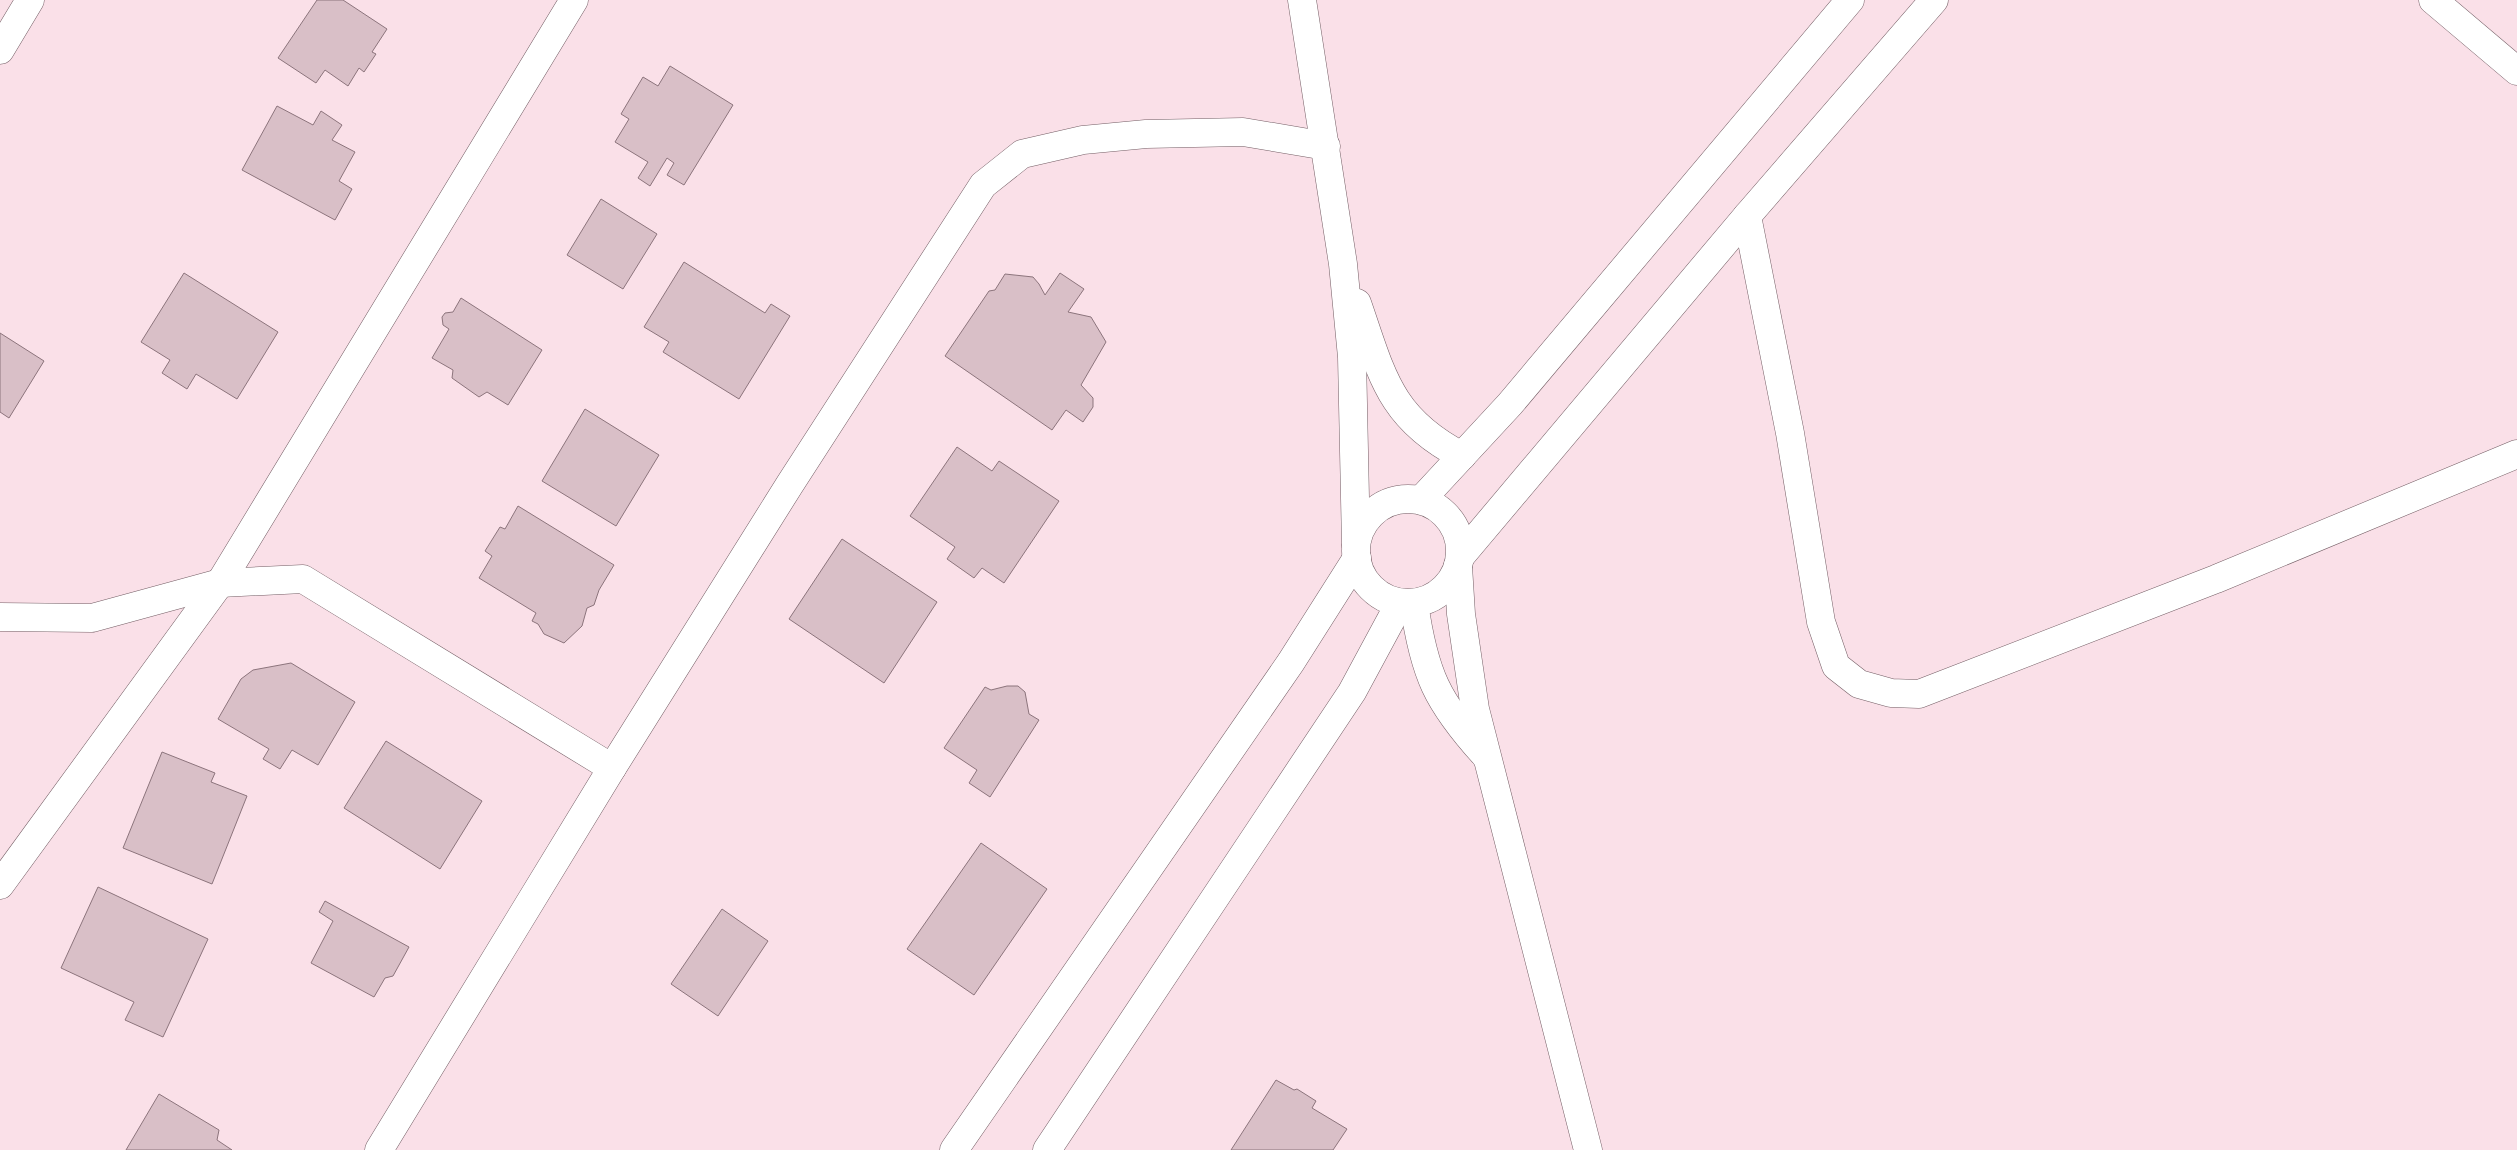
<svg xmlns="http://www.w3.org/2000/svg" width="2517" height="1150" viewBox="0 0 2517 1150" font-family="Cabin,sans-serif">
<rect width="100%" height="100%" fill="#fae0e8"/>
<!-- building -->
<g fill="#d9bfc7" stroke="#8c747c">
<path d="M317,0H343L387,29L372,52L376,54L364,72L359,68L348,86L325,70L316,83L278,58Z"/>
<path d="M670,66L733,105L684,185L667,175L674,163L667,158L650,186L638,178L648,162L615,142L629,119L621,114L643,77L658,86Z"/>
<path d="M277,106L313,125L321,111L342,125L332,140L355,152L339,181L352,189L335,220L242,170Z"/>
<path d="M601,199L657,234L623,289L567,255Z"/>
<path d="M684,262L765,313L771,304L790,316L739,399L663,352L669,342L644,327Z"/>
<path d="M184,273L278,332L237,399L196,374L187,389L162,373L170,360L141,342Z"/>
<path d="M1060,273L1084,289L1068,312L1091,317L1106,342L1081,385L1093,398V407L1083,422L1066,410L1052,430L945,356L989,291L995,290L1005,274L1033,277L1039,284L1045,295Z"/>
<path d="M461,298L542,350L508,405L487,392L479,397L452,378L453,370L432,358L449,329L443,325L442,317L445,313L453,312Z"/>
<path d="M0,333L44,361L9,418L0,412Z"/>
<path d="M585,409L659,455L616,526L542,481Z"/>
<path d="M957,447L992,471L999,461L1059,501L1004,583L982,568L974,578L947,559L955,547L910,516Z"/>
<path d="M518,506L614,565L599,590L594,605L587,608L582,626L564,643L544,634L538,624L532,621L536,613L479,578L492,556L485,551L500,527L505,529Z"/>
<path d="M842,539L937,602L884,683L789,619Z"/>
<path d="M291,663L355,702L318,765L292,750L280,769L263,759L269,749L218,719L241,679L253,670Z"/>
<path d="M1007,686H1018L1025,692L1029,714L1039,720L990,797L969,783L977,770L944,748L985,687L991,690Z"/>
<path d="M386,741L482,801L440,869L344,808Z"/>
<path d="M162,752L215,773L211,782L247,796L212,884L123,848Z"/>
<path d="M981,843L1047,889L974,995L907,949Z"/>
<path d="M98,887L208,939L163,1037L125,1020L134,1002L61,968Z"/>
<path d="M325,901L409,947L393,976L385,978L374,997L311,963L333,921L319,912Z"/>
<path d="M722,909L768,941L718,1016L671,984Z"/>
<path d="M1276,1080L1294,1090L1297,1089L1316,1101L1312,1108L1347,1129L1333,1150H1231Z"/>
<path d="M159,1094L219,1130L217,1140L232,1150H126Z"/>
</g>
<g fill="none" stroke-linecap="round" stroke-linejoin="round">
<defs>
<g id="minor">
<path d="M1302,0L1343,264L1352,357L1356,545"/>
<path d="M2433,0L2517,71"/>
<path d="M0,50L30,0"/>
<path d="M1747,216L1790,433L1821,622L1836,666L1859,684L1891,693L1919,694L2216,579L2517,454"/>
<path d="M1357,303C1382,375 1389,418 1462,456"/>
<path d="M1458,566L1461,614L1475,709L1588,1150"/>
<path d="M1414,603C1424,674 1437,702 1485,755"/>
<path d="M0,617L92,618L220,583L303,579L612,768"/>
<path d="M0,885L220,583L574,0"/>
<path d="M379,1150L612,768L790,484L983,185L1022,154L1083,140L1146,134L1243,132L1326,146"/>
</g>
<g id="major">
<circle cx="1408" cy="551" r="52"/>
<path d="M1421,500L1510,404L1850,0"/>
<path d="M1460,557L1747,216L1934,0"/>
<path d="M954,1150L1291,662L1357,558"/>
<path d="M1047,1150L1352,692L1400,603"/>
</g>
</defs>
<!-- minor casing -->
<use href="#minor" stroke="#745e65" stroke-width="29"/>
<!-- major casing -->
<use href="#major" stroke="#745e65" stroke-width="29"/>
<!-- minor -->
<use href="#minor" stroke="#fff" stroke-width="28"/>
<!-- major -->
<use href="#major" stroke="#fff" stroke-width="28"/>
</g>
</svg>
